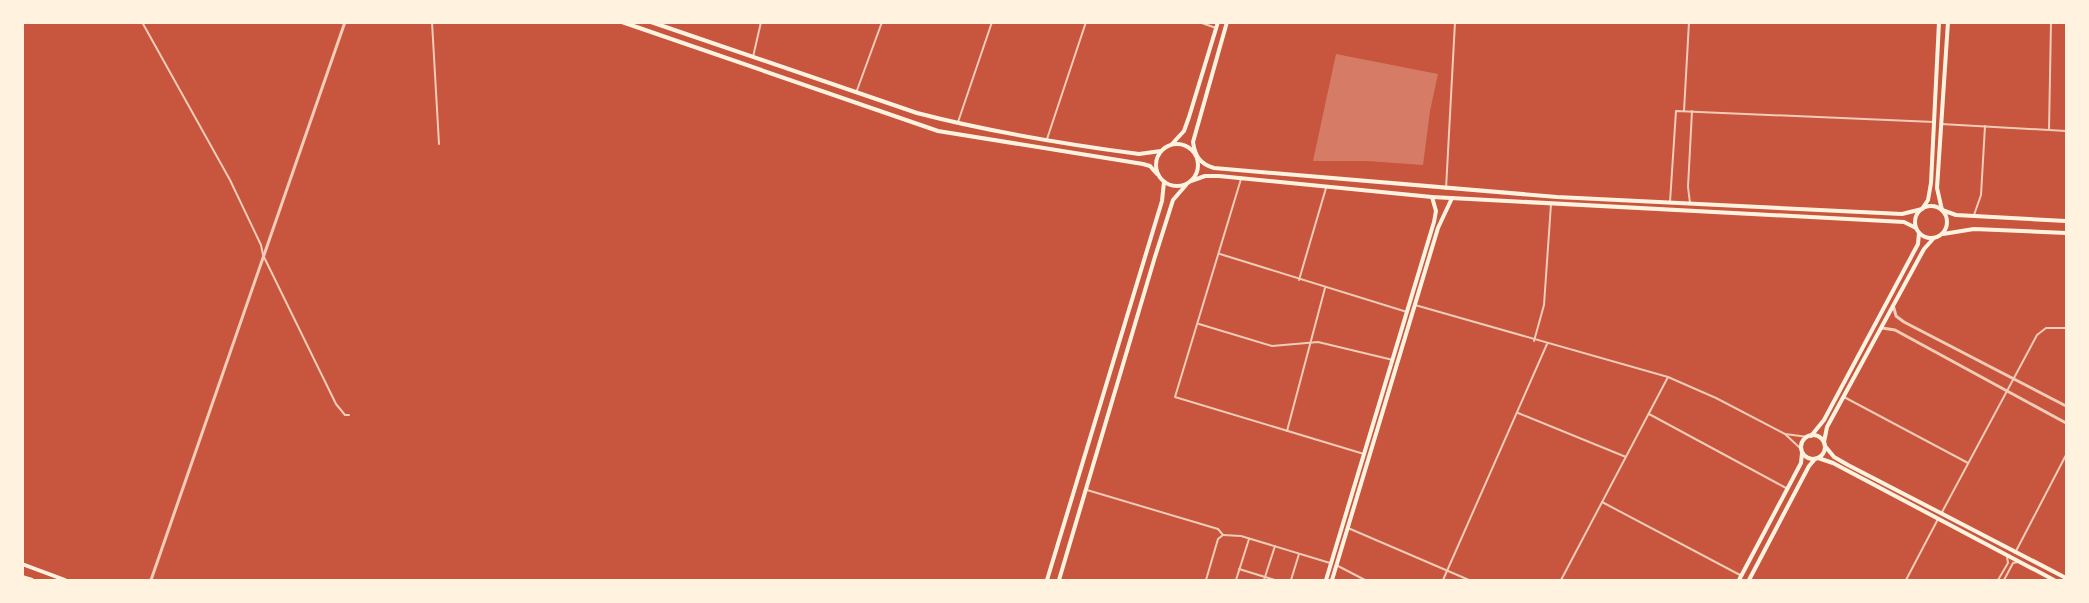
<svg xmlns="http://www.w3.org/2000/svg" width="2089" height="603" viewBox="0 0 2089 603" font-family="'Open Sans',sans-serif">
<rect width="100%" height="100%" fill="#c8553d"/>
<!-- building -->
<path fill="#d67c66" d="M1336,54L1438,74L1430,111L1423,165L1367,161H1313Z"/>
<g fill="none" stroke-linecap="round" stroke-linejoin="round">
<!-- minor -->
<g stroke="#f1ccb7" stroke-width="2">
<path d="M142,22L230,180L261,245L263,255L336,404L345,415H349"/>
<path d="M432,22L439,144"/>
<path d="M1199,22L1216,28"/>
<path d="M753,57L761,22"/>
<path d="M856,93L882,22"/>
<path d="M1684,111L1689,22"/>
<path d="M958,122L992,22"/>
<path d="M1941,124L2066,131"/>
<path d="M2049,130L2051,22"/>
<path d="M1047,139L1086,22"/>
<path d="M1241,179L1175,397L1364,454"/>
<path d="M1446,189L1455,22"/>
<path d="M1670,202L1676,111L1934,122"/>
<path d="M1690,203L1688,187L1692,111"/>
<path d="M1974,215L1981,195L1985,126"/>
<path d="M1220,254L1407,312"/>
<path d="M1299,280L1326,188"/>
<path d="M1415,305L1668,377L1716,398L1785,434"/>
<path d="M1199,324L1272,346L1318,342L1393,360"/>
<path d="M1534,341L1544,305L1551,204"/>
<path d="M1844,397L1968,463"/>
<path d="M1518,413L1626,457"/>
<path d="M1649,414L1786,488"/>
<path d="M1287,431L1325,288"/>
<path d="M1801,449L1785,434L1808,437"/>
<path d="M1087,490L1218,529L1223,535"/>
<path d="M1602,502L1740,575"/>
<path d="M1941,514L2037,335L2046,328H2066"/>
<path d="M1348,528L1469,580"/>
<path d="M1223,535L1241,536L1330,563"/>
<path d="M2015,553L2066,455"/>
<path d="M1338,566L1365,580"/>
<path d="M1239,569L1275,580"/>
<path d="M1206,580L1218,539L1223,535"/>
<path d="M1236,580L1249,539"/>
<path d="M1264,580L1275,546"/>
<path d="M1291,580L1299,554"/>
<path d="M1443,580L1547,344"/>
<path d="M1561,580L1668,377"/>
<path d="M1906,580L1938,519"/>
<path d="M1998,580L2008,563L2007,557"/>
<path d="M2004,580L2013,563L2018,562"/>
</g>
<!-- tertiary -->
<g stroke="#f1ccb7" stroke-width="3">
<path d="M1894,308L1896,316L1904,322L2066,406"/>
<path d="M1882,328L1895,330L2066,423"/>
<path d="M151,580L345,22"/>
</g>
<!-- secondary -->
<g stroke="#fff3e0" stroke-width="4">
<path d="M1922,209L1928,200L1931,183L1939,22"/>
<path d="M1942,210L1937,188L1948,22"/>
<circle cx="1813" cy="447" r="12"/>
<path d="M1811,436L1824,420L1918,244L1919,233"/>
<path d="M1824,442L1827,427L1924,249L1933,239"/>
<path d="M1825,446L1834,457L1848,465L2066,578"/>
<path d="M1818,458L1833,463L2054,580"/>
<path d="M1326,580L1434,222L1436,211L1432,197"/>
<path d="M1332,580L1438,228L1452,198"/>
<path d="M1739,580L1801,463L1802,453"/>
<path d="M1749,580L1809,466L1815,459"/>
</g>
<!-- primary -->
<g stroke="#fff3e0" stroke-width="4">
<path d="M622,22L938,131L1143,164L1150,166L1157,174"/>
<path d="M651,22L917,113C990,132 1064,144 1139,154L1161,151"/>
<path d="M1227,22L1193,142C1195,156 1200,164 1214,168L1557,197L1902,214L1922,209"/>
<circle cx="1177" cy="165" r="21"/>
<path d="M1172,144L1184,131L1189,117L1218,22"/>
<path d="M1191,181L1205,176H1219L1432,197L1904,222L1916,228"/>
<circle cx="1931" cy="222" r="16"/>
<path d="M1942,210L1956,215L2066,221"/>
<path d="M1943,234L1974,229L2066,233"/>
<path d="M22,564L65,580"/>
<path d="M22,577L32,580"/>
<path d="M1047,580L1162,201L1164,182"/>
<path d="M1059,580L1154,260L1173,200L1186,185"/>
</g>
</g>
<!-- border -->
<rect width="2089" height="603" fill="none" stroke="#fff3e0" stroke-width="48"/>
</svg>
